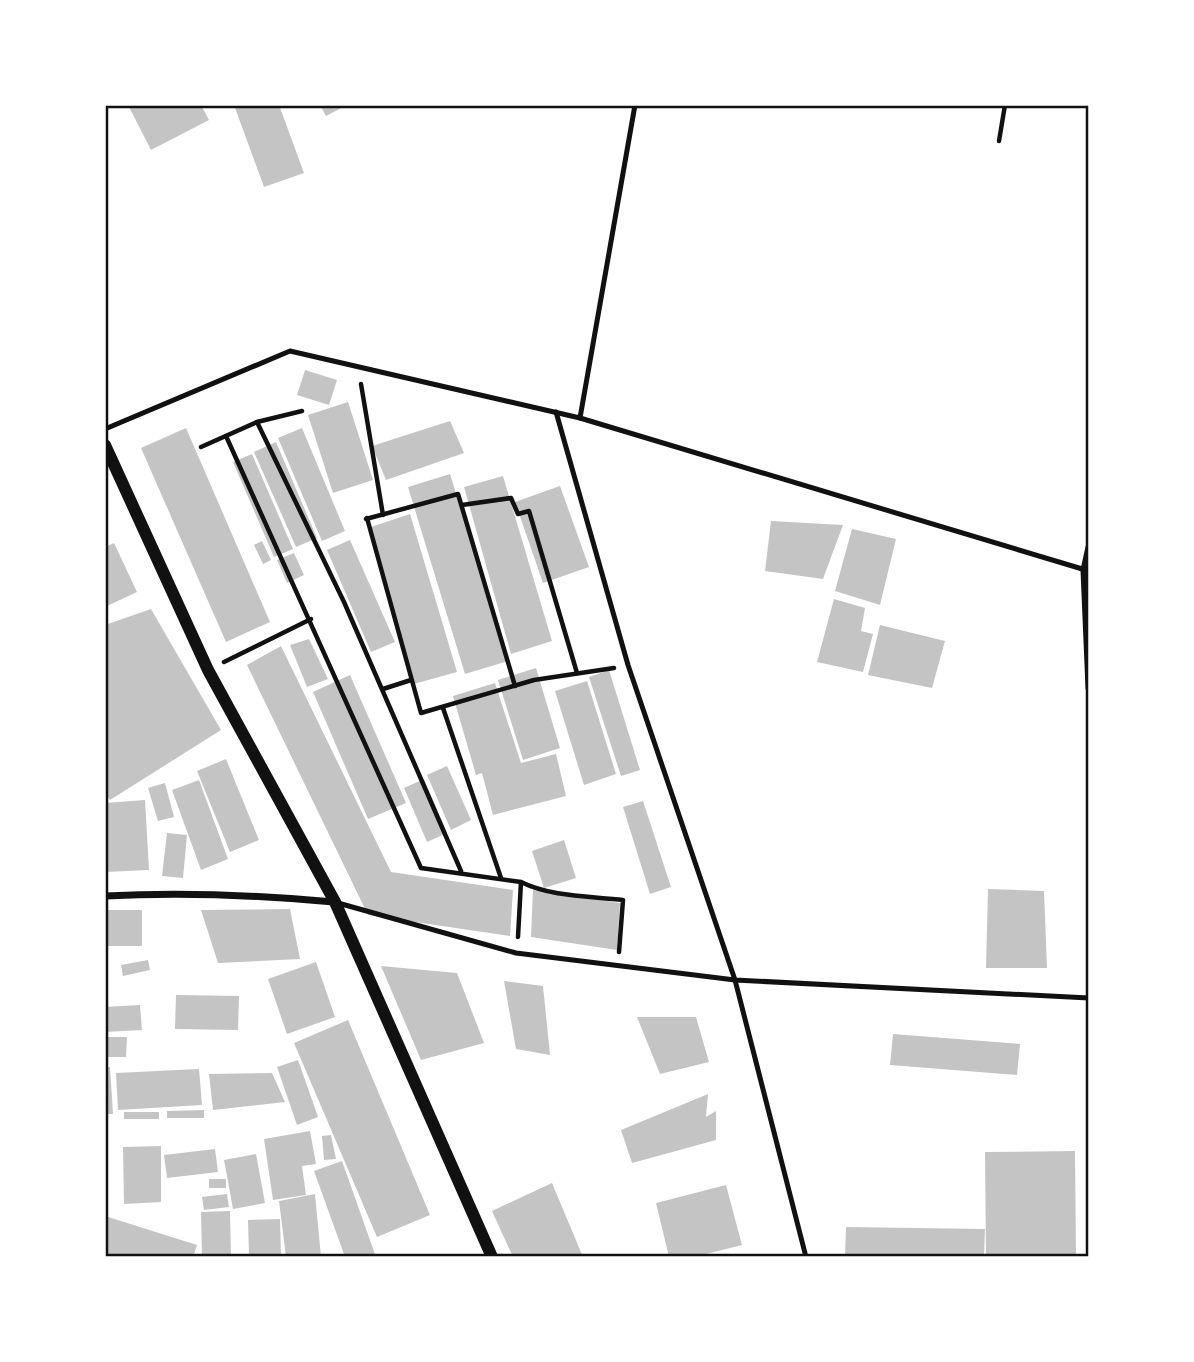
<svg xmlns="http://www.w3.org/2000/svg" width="1194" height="1362" viewBox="0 0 1194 1362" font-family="Manrope,sans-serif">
<rect width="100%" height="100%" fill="#fff"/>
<!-- building -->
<g fill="#c4c4c4">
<path d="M128,105H201L209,120L151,150Z"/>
<path d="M234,105H279L304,173L264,187Z"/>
<path d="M320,105H347L326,116Z"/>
<path d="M305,370L337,380L329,405L297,395Z"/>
<path d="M348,402L373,480L333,493L308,415Z"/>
<path d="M450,421L464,453L386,480L372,446Z"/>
<path d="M186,428L270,622L226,642L141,448Z"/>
<path d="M302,428L345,531L322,541L278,438Z"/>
<path d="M276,442L317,538L296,547L254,452Z"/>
<path d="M252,454L293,549L274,557L233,462Z"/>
<path d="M450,474L508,661L465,674L408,487Z"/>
<path d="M503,476L552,641L511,654L464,487Z"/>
<path d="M560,486L589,567L543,583L515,502Z"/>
<path d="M410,514L457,672L414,684L371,527Z"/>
<path d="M771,521L843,525L823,579L765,571Z"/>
<path d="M852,529L896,539L880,605L835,591Z"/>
<path d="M350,540L395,642L371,652L327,550Z"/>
<path d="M262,541L271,560L263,564L254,545Z"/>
<path d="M114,543L137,592L105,607V547Z"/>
<path d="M294,553L304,575L287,583L277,560Z"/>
<path d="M834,599L865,608L861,631L873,634L863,672L817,662Z"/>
<path d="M151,609L221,730L110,800L105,793V625Z"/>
<path d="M880,625L945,641L932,688L868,675Z"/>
<path d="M309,639L328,679L307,687L290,645Z"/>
<path d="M281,646L391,872L513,890L510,936L368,915L247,665Z"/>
<path d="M536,668L560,748L523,760L498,680Z"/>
<path d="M609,670L640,770L621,776L589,677Z"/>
<path d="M350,675L406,803L368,819L313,692Z"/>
<path d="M587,681L616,774L584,785L555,691Z"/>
<path d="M495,683L521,763L556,754L566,796L493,815L482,773L476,775L453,696Z"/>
<path d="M226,759L259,840L230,852L197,771Z"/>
<path d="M447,766L471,820L451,830L427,775Z"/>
<path d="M424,779L447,833L427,842L404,788Z"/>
<path d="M199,780L228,859L201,870L172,790Z"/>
<path d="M165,783L174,817L158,821L148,788Z"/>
<path d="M145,800L149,870L105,872V803Z"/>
<path d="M643,801L671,887L650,894L623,807Z"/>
<path d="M167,833L187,835L183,878L162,876Z"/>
<path d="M564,840L576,878L544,888L532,851Z"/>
<path d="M988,889L1044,891L1047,968H986Z"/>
<path d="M533,890L620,903L617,950L531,937Z"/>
<path d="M290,909L300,959L218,963L201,910Z"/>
<rect x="105" y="910" width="37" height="36"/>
<path d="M148,960L150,970L123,976L121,965Z"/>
<path d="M316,962L335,1017L287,1034L268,979Z"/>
<path d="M381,966L457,973L484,1043L421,1060Z"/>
<path d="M504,981L543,986L550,1055L516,1049Z"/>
<path d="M176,995L239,996L238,1030L175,1029Z"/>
<path d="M140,1005L142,1030L105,1032V1007Z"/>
<path d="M637,1017H696L709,1062L660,1074Z"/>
<path d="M348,1020L430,1215L377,1237L294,1043Z"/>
<path d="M893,1034L1020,1044L1017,1075L890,1065Z"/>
<path d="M105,1037H127L126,1057H105Z"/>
<path d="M298,1060L318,1117L297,1125L277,1067Z"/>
<path d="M105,1067H110L113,1114H105Z"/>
<path d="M199,1069L202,1105L118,1110L116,1073Z"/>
<path d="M272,1073L285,1102L213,1110L209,1074Z"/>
<path d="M708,1094L706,1117L716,1111V1140L632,1163L621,1130Z"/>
<path d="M204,1110V1118H167V1111Z"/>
<rect x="124" y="1112" width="35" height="7"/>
<path d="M310,1131L316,1164L302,1166L306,1195L273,1200L264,1139Z"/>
<path d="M331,1135L336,1159L324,1160L322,1136Z"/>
<path d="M161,1146V1202L124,1204L123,1147Z"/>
<path d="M215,1149L218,1172L167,1178L164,1155Z"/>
<path d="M1075,1151L1076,1257H986L985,1152Z"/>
<path d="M256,1154L265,1203L233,1209L224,1160Z"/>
<path d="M342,1161L376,1257H345L314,1171Z"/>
<rect x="209" y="1179" width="17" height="9"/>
<path d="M552,1183L583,1257H513L492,1211Z"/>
<path d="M726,1185L742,1245L694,1257H669L656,1203Z"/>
<path d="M227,1194L229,1207L204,1210L202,1197Z"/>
<path d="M315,1194L321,1257H286L279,1201Z"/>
<path d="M230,1211L231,1257H202L201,1212Z"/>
<path d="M105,1216L197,1245L193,1257H105Z"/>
<path d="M280,1219L281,1257H249L248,1220Z"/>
<path d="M846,1227L985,1229L984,1257H845Z"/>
</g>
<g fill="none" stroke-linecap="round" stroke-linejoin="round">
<!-- path -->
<g stroke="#111" stroke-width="4.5">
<path d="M999,141L1005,105"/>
<path d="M361,384L383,515"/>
<path d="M257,422L344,602L461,871"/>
<path d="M226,436L421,868L521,882C551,897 590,896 623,900L619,952"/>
<path d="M201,447L257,422L302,411"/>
<path d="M462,505L511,498L518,514L529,511L577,673"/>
<path d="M367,518L421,713L534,680L614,668"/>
<path d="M366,519L458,494L515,686"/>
<path d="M224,662L311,619"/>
<path d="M383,689L411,680"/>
<path d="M443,708L501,878"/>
<path d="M518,937L521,882"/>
</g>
<!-- service -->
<g stroke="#111" stroke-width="5">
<path d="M556,412L628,665L735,980L806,1257"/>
<path d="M580,418L635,105"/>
<path d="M105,429L290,351L580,418L1089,571"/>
<path d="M338,903L516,953L735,980L1089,998"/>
</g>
<!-- minor -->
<g stroke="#111" stroke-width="7">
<path d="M1089,547L1084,570L1089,688"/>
<path d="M105,896C182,892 258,895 334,902"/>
</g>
<!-- tertiary -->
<path stroke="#111" stroke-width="12" d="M105,445L208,670L335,902L492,1257"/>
</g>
<!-- border -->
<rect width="1194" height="1362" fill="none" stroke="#ffffff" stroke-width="214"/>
<rect x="107" y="107" width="980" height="1148" fill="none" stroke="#111" stroke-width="2.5"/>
</svg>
